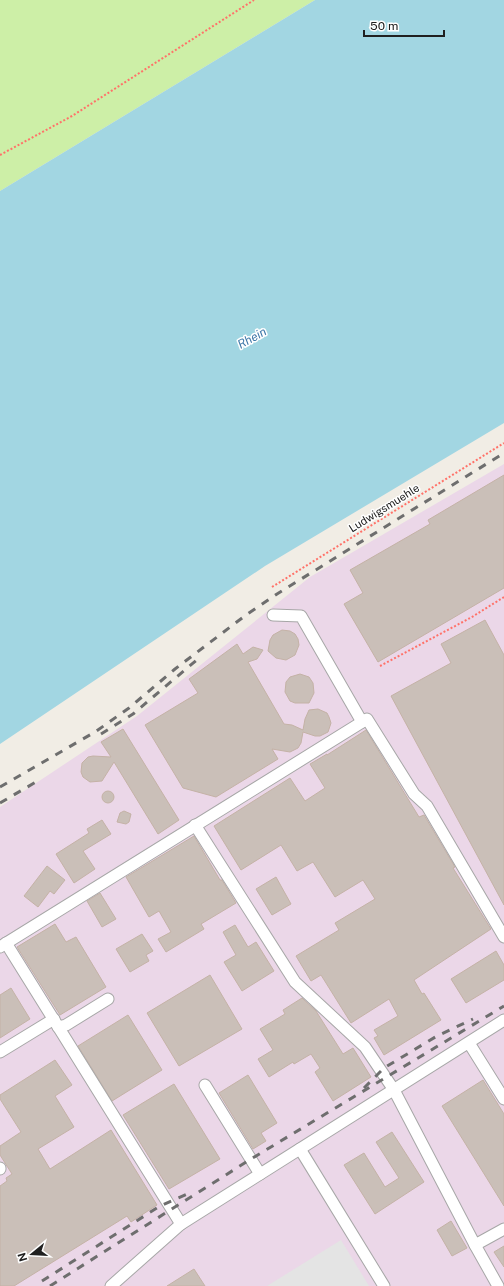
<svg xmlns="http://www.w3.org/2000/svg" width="504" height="1286" viewBox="0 0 504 1286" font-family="'Public Sans',sans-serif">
<rect width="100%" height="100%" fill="#f1ede5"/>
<!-- industrial -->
<path fill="#ebd7e8" d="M504,464V1286H0V807L137,716L310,577Z"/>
<!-- grass -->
<path fill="#cdefa7" d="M0,0H315L0,191Z"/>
<!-- parking -->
<path fill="#e4e4e4" d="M341,1240L369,1286H267Z"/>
<!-- water -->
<path fill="#a2d6e2" d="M315,0H504V423L265,566L0,744V191Z"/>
<!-- building -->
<g fill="#cabfb8" stroke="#c4b2a6">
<path d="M504,475V588L378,662L344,604L363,593L350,570L430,524L428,520Z"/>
<path d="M485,620L504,655V905L391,696L451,663L441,644Z"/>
<path d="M282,630L290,631L295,634L298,639L299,645L295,655L286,660L276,658L268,651L270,640L273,635Z"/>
<path d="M237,644L243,654L253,647L263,650L257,659L248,662L284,724L292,725L303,730L305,719L309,710L318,709L327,713L329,717L331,723L328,732L320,736H315L303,732L301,743L298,748L290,752L272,749L278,759L216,797L183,788L145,725L198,693L189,679Z"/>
<path d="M300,674L309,677L313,683L314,693L309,703H295L290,701L285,692L286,682L290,677Z"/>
<path d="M123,729L179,820L158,834L114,762L102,781L90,782L83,777L81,772L82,763L88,757L93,756L111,757L101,742Z"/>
<path d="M366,730L419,817L424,815L455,867L453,868L491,929L414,980L422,994L424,993L441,1020L384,1055L374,1038L378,1036L374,1030L398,1016L389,999L351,1023L321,975L311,981L296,956L339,930L335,923L375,899L363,880L335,897L313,862L297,871L281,845L241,870L214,826L290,778L305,801L325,788L310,764L327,754V755Z"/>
<circle cx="108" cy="797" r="6"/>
<path d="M124,811L131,814L129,822L126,824L117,822L120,813Z"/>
<path d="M102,820L111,834L83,851L95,869L74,883L56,854L89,833L87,829Z"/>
<path d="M194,836L220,880H222L236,903L201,924L204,929L166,952L158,939L171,932L159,911L149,917L126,877Z"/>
<path d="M47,866L65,880L54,894L50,891L38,907L24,896Z"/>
<path d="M276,877L291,904L272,915L256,889Z"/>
<path d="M100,893L116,919L102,927L87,901Z"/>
<path d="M55,924L66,942L76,937L106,987L60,1015L17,947Z"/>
<path d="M235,925L248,947L256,942L274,971L242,991L224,962L236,955L223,932Z"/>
<path d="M142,934L153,951L146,955L149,961L130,972L116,949Z"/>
<path d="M496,951L504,965V980L466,1003L451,979Z"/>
<path d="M210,975L242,1029L179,1066L147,1013Z"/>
<path d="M11,988L30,1019L0,1038V995Z"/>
<path d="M302,998L316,1011L343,1054L353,1048L371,1077L333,1101L315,1072L320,1068L311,1054L294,1064L293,1062L269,1077L258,1059L273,1050L260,1029L285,1014L283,1010Z"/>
<path d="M128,1015L162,1070L112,1101L78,1046Z"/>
<path d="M55,1060L72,1085L55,1096L74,1127L38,1149L50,1169L111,1130L157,1205L131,1222L127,1216L14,1286H0V1186L7,1181L6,1178L12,1174L0,1155V1146L21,1132L0,1099V1095Z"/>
<path d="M248,1075L277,1123L261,1133L266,1141L253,1149L219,1093Z"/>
<path d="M483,1080L504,1114V1206L442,1106Z"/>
<path d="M174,1084L220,1159L169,1189L123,1115Z"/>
<path d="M392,1132L424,1182L375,1214L344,1165L364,1153L385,1187L399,1178L376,1142Z"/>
<path d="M451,1221L467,1248L452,1256L437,1230Z"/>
<path d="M504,1246V1267L494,1252Z"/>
<path d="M194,1269L205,1286H167Z"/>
</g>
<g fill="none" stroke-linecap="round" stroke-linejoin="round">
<defs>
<g id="minor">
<path d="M273,615L301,616L362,722"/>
<path d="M195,825L295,982L365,1047L394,1090L475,1245L504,1229"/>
<path d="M6,943L181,1224"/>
<path d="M0,947L367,719L414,794L427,806L504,937"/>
<path d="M58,1027L66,1025L108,999"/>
<path d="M469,1043L504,1099"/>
<path d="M0,1052L54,1019"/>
<path d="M205,1085L260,1174"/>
<path d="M300,1149L384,1286"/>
<path d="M0,1168V1169"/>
<path d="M475,1245L498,1286"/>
<path d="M111,1286L181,1224L504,1020"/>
</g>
</defs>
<!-- minor casing -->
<use href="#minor" stroke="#a7a7a7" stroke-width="13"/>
<!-- path -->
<g stroke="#ff7269" stroke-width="2" stroke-dasharray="2 2" stroke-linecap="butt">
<path d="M0,155L72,116L254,0"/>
<path d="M272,587L504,443"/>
<path d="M380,666L472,617L504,597"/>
</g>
<!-- minor -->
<use href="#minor" stroke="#fff" stroke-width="11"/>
<!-- rail -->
<g stroke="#6e6e6e" stroke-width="3" stroke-dasharray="8 8" stroke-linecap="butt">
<path d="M101,734L133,714L199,658"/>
<path d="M0,787L95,732L129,708L175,669L246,615L277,594L504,453"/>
<path d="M0,803L41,779"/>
<path d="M364,1088L384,1068L437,1036L473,1019"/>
<path d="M42,1281L160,1206L192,1192"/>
<path d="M50,1286L251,1159L504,1006"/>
</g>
</g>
<g text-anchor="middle" stroke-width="3" stroke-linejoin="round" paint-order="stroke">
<!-- street labels -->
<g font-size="11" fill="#202020" stroke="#fff">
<text transform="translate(384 508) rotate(-32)" y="4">Ludwigsmuehle</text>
</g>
<!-- water labels -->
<g font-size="12" font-style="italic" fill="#3e77a8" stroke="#fff">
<text transform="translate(252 338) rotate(-29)" y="4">Rhein</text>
</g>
</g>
<!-- north arrow -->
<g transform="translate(32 1254) rotate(252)" stroke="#ffffff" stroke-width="3" paint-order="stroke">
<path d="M0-3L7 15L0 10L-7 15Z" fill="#202020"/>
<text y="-6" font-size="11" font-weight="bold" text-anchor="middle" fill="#202020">N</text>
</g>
<!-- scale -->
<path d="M364 30v6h80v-6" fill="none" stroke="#202020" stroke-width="2"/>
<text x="370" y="30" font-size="12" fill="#202020" stroke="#ffffff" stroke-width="3" paint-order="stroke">50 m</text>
</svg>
